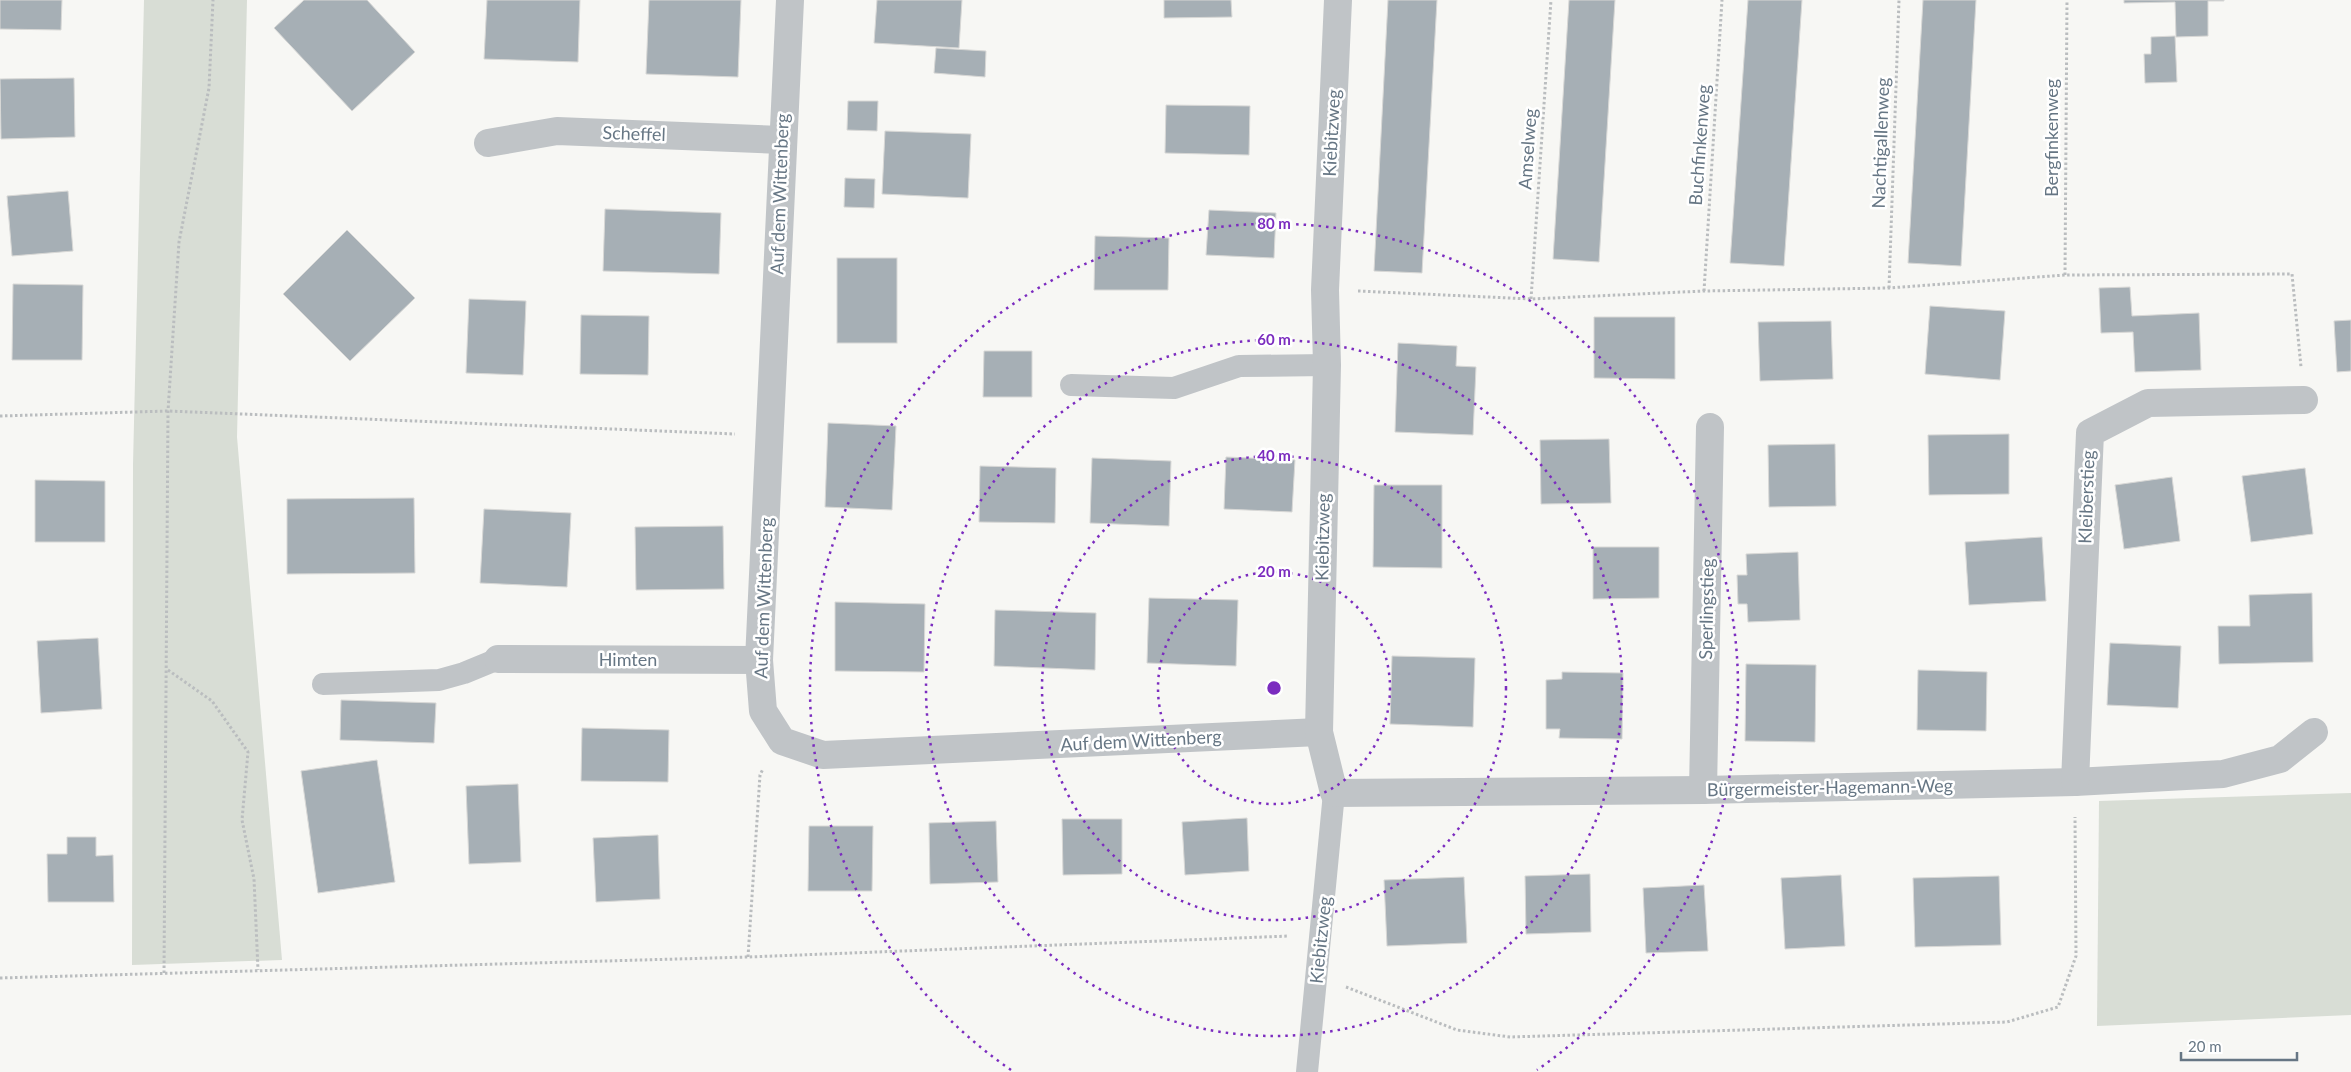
<svg xmlns="http://www.w3.org/2000/svg" width="2351" height="1072" viewBox="0 0 2351 1072" font-family="Lato,sans-serif">
<rect width="100%" height="100%" fill="#f7f7f4"/>
<!-- green -->
<g fill="#d8ddd5">
<path d="M144,0H247L237,437L282,960L132,965L133,465Z"/>
<path d="M2351,793V1015L2097,1026L2099,801Z"/>
</g>
<!-- building -->
<g fill="#a6afb5" stroke="#d8d8d6">
<path d="M0,0H62L61,30L0,29Z"/>
<path d="M304,0H367L415,52L352,111L274,28Z"/>
<path d="M487,0H580L578,62L484,59Z"/>
<path d="M649,0H741L738,77L646,74Z"/>
<path d="M877,0H962L959,48L874,43Z"/>
<path d="M1164,0H1231L1232,17L1164,18Z"/>
<path d="M1388,0H1437L1422,273L1374,271Z"/>
<path d="M1569,0H1615L1599,262L1553,259Z"/>
<path d="M1748,0H1802L1784,266L1730,263Z"/>
<path d="M1923,0H1976L1961,266L1908,263Z"/>
<path d="M2124,0H2224V1H2208V36L2176,37L2175,2L2124,3Z"/>
<path d="M2175,36L2177,82L2145,83L2144,54H2151V37Z"/>
<path d="M936,48L986,51L985,77L934,73Z"/>
<path d="M74,78L75,137L1,139L0,79Z"/>
<path d="M848,101H878L877,131L847,130Z"/>
<path d="M1166,105L1250,106L1249,155L1165,153Z"/>
<path d="M885,131L971,134L968,198L882,194Z"/>
<path d="M845,178L875,179L874,208L844,207Z"/>
<path d="M68,191L73,251L12,256L7,196Z"/>
<path d="M605,209L721,213L719,274L603,271Z"/>
<path d="M1209,210L1276,213L1274,258L1206,255Z"/>
<path d="M347,230L415,298L350,361L283,294Z"/>
<path d="M1095,236L1169,238L1168,290H1094Z"/>
<rect x="837" y="258" width="60" height="85"/>
<path d="M13,284L83,285L82,360H12Z"/>
<path d="M2130,287L2132,316L2199,313L2201,370L2135,372L2133,332L2101,333L2099,288Z"/>
<path d="M469,299L526,301L523,375L466,373Z"/>
<path d="M1930,306L2005,311L2000,380L1925,374Z"/>
<path d="M581,315L649,316L648,375L580,374Z"/>
<path d="M1594,317H1675V379L1594,378Z"/>
<path d="M2351,320V371L2337,372L2334,321Z"/>
<path d="M1831,321L1833,379L1760,381L1758,322Z"/>
<path d="M1398,343L1457,346L1456,366L1476,367L1473,435L1395,432Z"/>
<path d="M984,351H1032V397H983Z"/>
<path d="M828,423L896,426L892,510L825,507Z"/>
<path d="M2009,434V494L1929,495L1928,435Z"/>
<path d="M1609,439L1611,503L1541,504L1540,440Z"/>
<path d="M1835,444L1836,506L1769,507L1768,445Z"/>
<path d="M1226,457L1295,460L1292,512L1224,509Z"/>
<path d="M1092,458L1171,461L1169,526L1090,523Z"/>
<path d="M980,466L1056,468L1055,523L979,522Z"/>
<path d="M2305,468L2313,534L2251,542L2242,476Z"/>
<path d="M2172,477L2180,541L2124,549L2115,485Z"/>
<path d="M35,480L105,481V542H35Z"/>
<path d="M1374,485H1442V568L1373,567Z"/>
<path d="M414,498L415,573L287,574V499Z"/>
<path d="M484,509L571,513L567,587L480,583Z"/>
<path d="M723,526L724,589L636,590L635,527Z"/>
<path d="M2042,537L2046,601L1969,605L1965,542Z"/>
<path d="M1593,547H1659V598L1593,599Z"/>
<path d="M1798,552L1800,620L1748,622L1747,604H1738L1737,575H1747L1746,554Z"/>
<path d="M2312,593L2313,662L2219,664L2218,626H2250L2249,595Z"/>
<path d="M1149,598L1238,600L1236,666L1147,663Z"/>
<path d="M835,602L925,604L924,672L835,671Z"/>
<path d="M995,610L1096,613L1095,670L994,666Z"/>
<path d="M98,638L102,709L41,713L37,641Z"/>
<path d="M2110,643L2181,646L2178,708L2107,705Z"/>
<path d="M1392,656L1475,658L1473,727L1390,724Z"/>
<path d="M1746,664L1816,665L1815,742L1745,741Z"/>
<path d="M1918,670L1987,672L1986,731L1917,730Z"/>
<path d="M1562,672L1623,673L1622,739L1559,738L1560,729H1546V680L1562,679Z"/>
<path d="M341,700L436,703L434,743L340,740Z"/>
<path d="M582,728L669,730L668,782L581,781Z"/>
<path d="M377,760L395,882L318,893L301,771Z"/>
<path d="M518,784L521,862L469,864L466,786Z"/>
<path d="M1247,818L1249,871L1185,875L1182,822Z"/>
<path d="M1062,819H1122V874L1063,875Z"/>
<path d="M996,821L998,882L930,884L929,823Z"/>
<path d="M809,826H873L872,891H808Z"/>
<path d="M658,835L660,899L596,902L593,838Z"/>
<path d="M67,837H96V856L113,855L114,902H48L47,854H67Z"/>
<path d="M1590,874L1591,932L1526,934L1525,876Z"/>
<path d="M1841,875L1845,946L1785,949L1781,878Z"/>
<path d="M1999,876L2001,945L1915,947L1913,878Z"/>
<path d="M1464,877L1467,943L1387,946L1384,880Z"/>
<path d="M1704,885L1708,951L1646,953L1643,888Z"/>
</g>
<g fill="none" stroke-linecap="round" stroke-linejoin="round">
<!-- path -->
<g stroke="#babdbf" stroke-width="3" stroke-dasharray="2.5 2.5" stroke-linecap="butt">
<path d="M2065,275L2067,0"/>
<path d="M1889,288L1899,0"/>
<path d="M1358,291L1531,299L1704,291L1889,288L2065,275L2292,274L2301,367"/>
<path d="M1704,291L1722,0"/>
<path d="M1531,299L1551,0"/>
<path d="M0,416L168,411L735,434"/>
<path d="M168,670L212,701L248,752L242,820L254,879L258,970"/>
<path d="M748,957L760,775L763,769"/>
<path d="M164,973L168,411L179,242L209,88L213,0"/>
<path d="M0,978L748,957L1289,936"/>
<path d="M1346,987L1457,1030L1510,1037L2007,1022L2058,1007L2076,956L2075,817"/>
</g>
<!-- lane -->
<g stroke="#c0c4c7" stroke-width="22">
<path d="M1071,385L1174,388L1239,366L1327,365"/>
<path d="M323,684L439,680L464,673L498,659"/>
<path d="M1307,1072L1334,793"/>
</g>
<!-- street -->
<g stroke="#c0c4c7" stroke-width="28">
<path d="M790,0L759,660L763,711L782,741L823,755L1319,732"/>
<path d="M1338,0L1325,290L1327,365L1319,732L1334,793L1703,790L2075,782L2223,774L2280,759L2314,732"/>
<path d="M488,143L557,131L782,140"/>
<path d="M498,659L759,660"/>
<path d="M2075,782L2090,433L2148,403L2304,400"/>
<path d="M1703,790L1710,427"/>
</g>
</g>
<!-- distance rings -->
<g fill="none" stroke="#7b2cbf" stroke-width="2.5" stroke-dasharray="2.5 5">
<circle cx="1274" cy="688" r="116"/>
<circle cx="1274" cy="688" r="232"/>
<circle cx="1274" cy="688" r="348"/>
<path d="M1011 1070A464 464 0 1 1 1537 1070"/>
</g>
<g text-anchor="middle" stroke-width="5" stroke-linejoin="round" paint-order="stroke">
<!-- street labels -->
<g font-size="18" fill="#667684" stroke="#fff">
<text transform="translate(1332 133) rotate(-87)" y="6">Kiebitzweg</text>
<text transform="translate(634 134) rotate(2)" y="6">Scheffel</text>
<text transform="translate(2052 138) rotate(-90)" y="6">Bergfinkenweg</text>
<text transform="translate(1881 143) rotate(-88)" y="6">Nachtigallenweg</text>
<text transform="translate(1700 145) rotate(-86)" y="6">Buchfinkenweg</text>
<text transform="translate(1528 149) rotate(-86)" y="6">Amselweg</text>
<text transform="translate(780 194) rotate(-88)" y="6">Auf dem Wittenberg</text>
<text transform="translate(2087 497) rotate(-88)" y="6">Kleiberstieg</text>
<text transform="translate(1323 537) rotate(-89)" y="6">Kiebitzweg</text>
<text transform="translate(764 598) rotate(-88)" y="6">Auf dem Wittenberg</text>
<text transform="translate(1707 609) rotate(-89)" y="6">Sperlingstieg</text>
<text x="628" y="666">Himten</text>
<text transform="translate(1141 741) rotate(-3)" y="6">Auf dem Wittenberg</text>
<text transform="translate(1830 788) rotate(-1)" y="6">Bürgermeister-Hagemann-Weg</text>
<text transform="translate(1321 940) rotate(-84)" y="6">Kiebitzweg</text>
</g>
</g>
<circle cx="1274" cy="688" r="8" fill="#7b2cbf" stroke="#fff" stroke-width="2.5"/>
<g font-size="15" text-anchor="middle" font-weight="bold" fill="#7b2cbf" stroke="#fff" stroke-width="5" stroke-linejoin="round" paint-order="stroke">
<text x="1274" y="229">80 m</text>
<text x="1274" y="345">60 m</text>
<text x="1274" y="461">40 m</text>
<text x="1274" y="577">20 m</text>
</g>
<!-- scale -->
<path d="M2181 1052v8h116v-8" fill="none" stroke="#667684" stroke-width="2.5"/>
<text x="2188" y="1052" font-size="15" fill="#667684" stroke="#ffffff" stroke-width="4" paint-order="stroke">20 m</text>
</svg>
